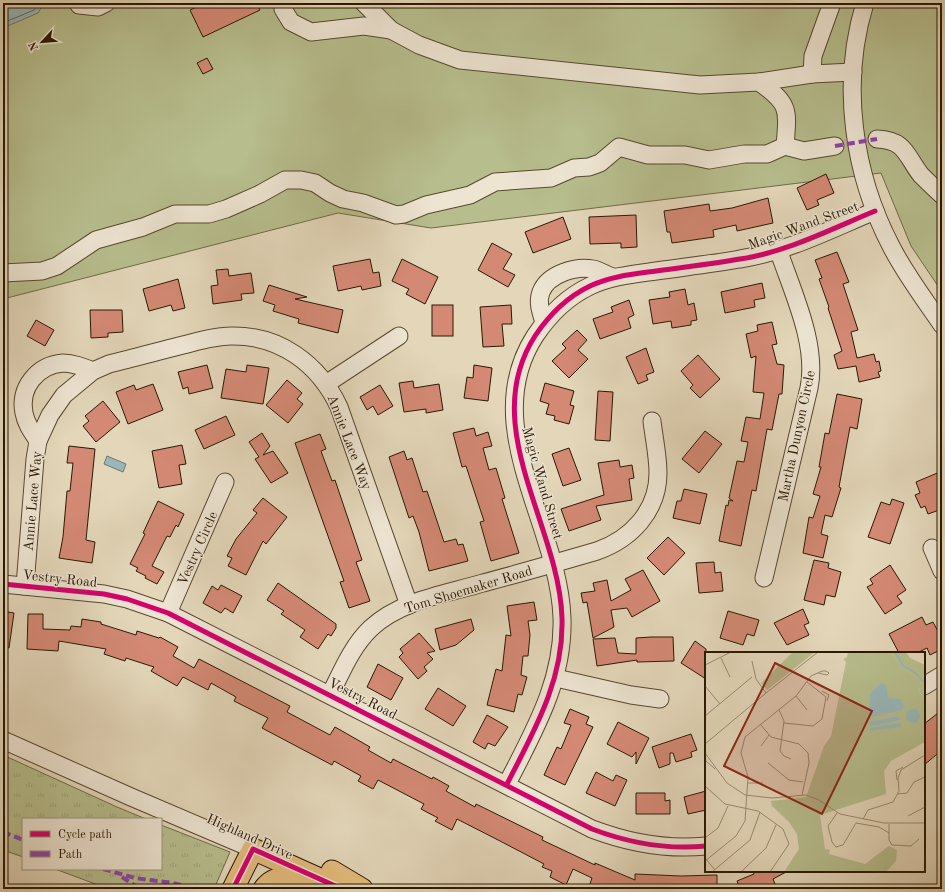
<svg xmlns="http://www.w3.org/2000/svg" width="945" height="892" viewBox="0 0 945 892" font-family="'Old Standard TT',serif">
<defs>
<pattern id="park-tufts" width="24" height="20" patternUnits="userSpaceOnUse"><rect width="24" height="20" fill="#b7bd8d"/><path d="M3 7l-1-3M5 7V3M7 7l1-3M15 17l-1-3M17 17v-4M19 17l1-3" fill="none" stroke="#9ea278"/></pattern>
</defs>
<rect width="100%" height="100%" fill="#e3d6b9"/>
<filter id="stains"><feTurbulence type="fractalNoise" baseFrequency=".005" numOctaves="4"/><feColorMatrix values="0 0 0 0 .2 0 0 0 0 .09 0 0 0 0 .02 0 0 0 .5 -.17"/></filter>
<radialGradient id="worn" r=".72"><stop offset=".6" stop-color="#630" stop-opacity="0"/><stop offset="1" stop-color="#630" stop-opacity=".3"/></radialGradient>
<!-- green -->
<path fill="#b7bd8d" stroke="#706a48" d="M3,3H942V292L911,246L881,173L431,228L338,213L3,299Z"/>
<!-- park -->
<g fill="url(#park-tufts)" stroke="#706a48">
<path d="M3,755L117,807L146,819H23V857L3,850Z"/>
<path d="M161,825L230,852L214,889H109L55,869H161Z"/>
</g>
<!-- water -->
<g fill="#99b7b9" stroke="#6d7770">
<path d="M3,3H44L38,13L3,28Z"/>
<path d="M107,456L126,464L123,472L104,464Z"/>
</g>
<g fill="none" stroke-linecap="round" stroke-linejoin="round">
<!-- shore -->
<path stroke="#62685e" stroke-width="1" d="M3,23L34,10L39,3"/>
</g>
<!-- building -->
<g fill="#d48975" stroke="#2a1802">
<path d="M205,3H256L260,10L203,37L190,10Z"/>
<path d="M207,58L213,69L203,74L197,63Z"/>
<path d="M826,174L834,193L817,200L819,205L807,210L797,188Z"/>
<path d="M768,198L773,223L737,231L736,225L713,230L714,237L672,243L670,232H667L664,211L709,204L710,211L732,208Z"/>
<path d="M636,215L637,247L621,248V243L590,244L589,217Z"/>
<path d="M563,217L571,239L533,253L525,232Z"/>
<path d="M492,243L512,254L503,269L515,275L508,287L478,270Z"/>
<path d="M837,252L849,282L843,284L858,330L851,332L857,358L874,354L876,362L879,361L881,371L878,372L880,377L859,382L856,366L838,369L834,355L842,351L828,308L829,307L819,279L822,278L815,260Z"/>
<path d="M370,259L373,273L379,272L381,286L362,290L361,286L338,291L333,266Z"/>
<path d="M402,259L438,277L425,304L406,294L409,289L392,281Z"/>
<path d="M228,269L229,276L251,273L254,293L241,294L242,300L213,304L211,286L218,285L216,270Z"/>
<path d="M178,279L185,308L173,311L171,305L149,311L143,289Z"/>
<path d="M762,283L765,298L754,300L755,307L725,313L721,292Z"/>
<path d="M269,285L307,297L295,299L343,310L338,333L298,323L299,319L273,311L275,305L263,301Z"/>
<path d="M685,289L688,305L694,303L697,320L691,321V325L672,328L671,321L653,324L649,300L670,297L669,292Z"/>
<path d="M629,300L634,315L628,318L631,328L600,339L593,319L613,312L611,307Z"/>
<rect x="432" y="305" width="21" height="31"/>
<path d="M511,305L512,324H502L504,346L483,347L480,307Z"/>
<path d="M90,310H122L123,332L108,333V337L91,338Z"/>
<path d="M36,320L54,330L45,346L27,336Z"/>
<path d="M772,322L777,344L772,345L777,364L784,365L782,394H779L772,430L767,429L756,491L752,490L741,546L719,541L726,505L728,506L729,500L733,501L729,498L737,461L744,462L748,442L741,441L746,417L760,419L764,393L753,392L756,356L751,358L746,334L758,331L757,325Z"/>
<path d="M577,330L587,340L578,350L588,359L569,378L552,361L566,348L562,344Z"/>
<path d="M646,348L654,372L646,375L648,380L638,384L626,357Z"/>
<path d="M698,355L720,379L700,398L690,388L693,385L681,371Z"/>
<path d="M207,365L213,388L189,394L188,387L183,389L178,372Z"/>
<path d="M247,365L269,368L263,404L221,398L226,369L246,372Z"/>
<path d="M474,365L492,368L488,401L464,398L467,377L473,378Z"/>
<path d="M287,380L302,393L297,399L303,404L288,423L266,405Z"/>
<path d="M413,381L414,388L439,384L443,410L426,413V409L404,412L399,383Z"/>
<path d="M545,383L574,391L570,405L574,406L569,424L554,420L555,416L546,414L549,404L540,401Z"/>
<path d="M153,384L163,410L128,424L116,392L134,385L136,390Z"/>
<path d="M380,385L393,406L378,415L373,406L367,410L360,397Z"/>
<path d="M598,391L613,392L610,441L595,440Z"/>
<path d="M837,394L862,399L857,429L850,427L839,487L841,488L832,517L825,515L821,534L828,536L823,558L803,553L809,517L813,518L820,496L813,494L821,467H819L825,433L829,434Z"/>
<path d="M103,401L120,422L96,442L83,426L89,421L85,416Z"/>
<path d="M226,416L235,435L204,449L195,430Z"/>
<path d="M474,428L476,436L488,432L492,446L483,448L489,470L496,468L505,498L502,499L519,553L491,561L480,522L484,521L466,466L462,467L453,433Z"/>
<path d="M705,431L722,444L699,473L682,459Z"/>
<path d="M262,433L270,446L263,455L273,451L288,473L271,483L255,459L259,457L249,442Z"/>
<path d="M320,434L326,449L321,451L332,481L335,480L362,560L356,562L370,601L349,608L340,582L344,581L295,443Z"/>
<path d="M182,445L186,464L179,465L182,484L159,488L152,451Z"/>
<path d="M69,446L95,449L86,540L95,542L92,563L59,558L63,537L67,491H70L73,463H67Z"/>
<path d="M569,448L581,480L563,486L552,454Z"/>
<path d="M404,451L407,460L412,458L423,492L427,491L444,542L456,539L458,545L463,544L468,561L429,571L419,532L413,516L409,518L389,457Z"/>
<path d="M619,460L620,467L632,465L634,478L629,479L632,500L596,506L601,520L569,531L561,509L604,495L598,463Z"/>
<path d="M942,471V509L928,514L925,506L921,508L915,495L920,493L916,482Z"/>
<path d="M684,489L707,494L700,524L673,518L677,501H681Z"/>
<path d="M263,498L287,517L266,544L263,541L246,575L228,566L232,558L227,556L236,539L257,513L253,510Z"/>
<path d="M892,499L904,503L890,544L868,537L881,502L890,505Z"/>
<path d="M158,501L184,514L178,527L176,525L170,537L167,536L152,566L164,572L157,584L145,578L146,576L136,571L138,568L130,564L145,534L143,533Z"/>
<path d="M668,537L685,553L664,575L647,558Z"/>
<path d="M814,560L829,563L828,568L841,572L835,597L826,595L824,605L804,600Z"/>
<path d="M714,562L715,573L721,572L723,591L699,593L696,563Z"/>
<path d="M890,565L906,590L897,596L902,603L885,614L867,587L873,584L870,579Z"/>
<path d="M643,570L660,601L632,617L627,608L611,610L614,627L593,638L587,602L583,603L581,593L595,591L593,583L607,580L611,601L631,590L625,579Z"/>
<path d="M278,583L336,624V628L331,636L328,634L318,649L300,637L305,630L281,614L284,611L267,600Z"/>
<path d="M221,585L242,596L233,613L225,608L221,613L203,603L212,586L218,590Z"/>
<path d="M534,602L537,620L528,621L530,635L528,656H523L521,675L527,677L522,695L518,694L514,712L487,705L496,669L502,671L506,635L511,636L507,606Z"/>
<path d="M803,609L809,623L804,625L809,635L787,645L774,623Z"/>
<path d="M3,611L14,613L9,648L3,647Z"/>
<path d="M728,611L759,620L754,636L747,634L743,645L720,638Z"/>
<path d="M28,614H43V629L70,630L71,626L81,627L82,619L101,622V624L136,635L137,631L159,638L160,637L178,647L173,656L194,668L199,659L290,706L287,712L330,735L335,727L370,747L368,750L391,763L393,759L432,779L433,777L449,786L446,791L475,807L476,804L543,837L542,840L595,865V863L635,880V874L681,876L717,875V888L588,889L592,878L573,869L566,885L550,877L552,871L542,867L544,864L500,841L457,819L452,830L435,821L438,818L421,809L424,804L378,780L373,789L358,781L361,776L334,761L332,765L262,728L268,718L234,701L236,697L211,683L208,690L183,677L177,686L151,671L154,667L126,658L125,661L104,654L106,649L59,641L58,651L27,649Z"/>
<path d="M922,617L926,625L933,622L942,639V649L930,655L927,648L917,653H899L889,634Z"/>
<path d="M471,619L474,630L456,645L440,650L435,629Z"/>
<path d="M419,633L435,651L427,653L433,659L424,667L427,671L418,679L399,657L403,653L400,649Z"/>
<path d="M651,637H673L674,661L637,662V660L597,666L593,639L615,638L618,653L636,654V638Z"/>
<path d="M695,641L706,649V679L681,663Z"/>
<path d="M378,664L403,678L391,700L367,687Z"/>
<path d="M438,688L466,706L453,726L425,709Z"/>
<path d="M570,709L589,717L586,724L593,727L565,785L544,775L557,747L561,749L571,725L564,723Z"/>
<path d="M942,710V750L924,765V724Z"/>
<path d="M487,715L508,727L495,746L488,743L485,749L473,742Z"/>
<path d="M618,722L649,738L636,764V752L632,757L607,744Z"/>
<path d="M691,734L697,750L691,752L692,757L676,762L673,753H670V764L659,768L652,747Z"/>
<path d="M596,772L613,781L616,775L627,780L615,806L586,793Z"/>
<path d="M706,791V810L688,814L684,797Z"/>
<path d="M636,793H665V801L670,800V814H636Z"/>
<path d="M753,871H788L773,879L777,889H740L737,881L754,874Z"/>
</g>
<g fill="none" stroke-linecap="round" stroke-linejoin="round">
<defs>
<g id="minor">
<path d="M78,3L79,5L98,7L106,3"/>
<path d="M364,3L391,30L419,45L460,60L700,85L759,82L812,74L853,72"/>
<path d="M865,3C840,84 853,174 892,248C906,275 925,300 942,325"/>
<path d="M283,9L291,22L311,32L364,26L391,30"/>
<path d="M812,74L813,56L832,3"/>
<path d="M759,82C790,104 788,109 785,146"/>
<path d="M877,139C906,140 906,156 921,175C928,182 935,189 942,195"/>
<path d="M3,273L42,271L57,266L96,240L143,227L175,214H209L226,209L260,194L285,180H301L315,183L330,193L343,199L363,203L396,215L404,214L426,205L470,195L495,182L551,178L574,168L589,167L600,163L619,147L648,155H685L709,160L744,154H767L785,146L804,151L835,146"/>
<path d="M544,322C541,313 537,302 541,292C548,274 575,266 593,269C599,270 606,275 613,277"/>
<path d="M326,384L399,336"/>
<path d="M38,441C32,432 26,424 24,413C19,388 37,365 63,363C73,363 83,367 93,371"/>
<path d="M932,548L942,571"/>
<path d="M764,578L809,388C818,344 792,291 778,249"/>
<path d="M3,584L104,594L127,599L168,613L592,829C629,843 666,850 706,846"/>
<path d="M25,586L35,459L38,441L50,415L64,395L93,371L109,364C134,358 159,351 183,345C199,341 215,336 231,336C280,335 319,364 339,407L409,605"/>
<path d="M168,613L225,482"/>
<path d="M556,678L631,695L660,699"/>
<path d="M924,686L942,675"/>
<path d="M330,695C342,671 352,646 371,628C401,600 446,594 483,583C521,573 559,562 597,551C631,539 658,511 658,473C658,456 654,438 652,421"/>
<path d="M3,740L131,797L253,849"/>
<path d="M507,784C534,731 564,680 562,618C559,524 477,426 535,336C549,315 567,297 590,286C611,276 634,274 656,271C684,267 712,264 740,259C787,252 831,229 875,211"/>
</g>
<g id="major">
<path d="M332,871L362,889"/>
<path d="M233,889L253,849L342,889"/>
<path d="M264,889C276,873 292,878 308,884"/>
</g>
</defs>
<!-- minor casing -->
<use href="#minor" stroke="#584830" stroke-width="19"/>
<!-- major casing -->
<use href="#major" stroke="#2a1802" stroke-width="23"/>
<!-- minor -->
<use href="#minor" stroke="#ede4d2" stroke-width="17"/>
<!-- major -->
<use href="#major" stroke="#e2bb7c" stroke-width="21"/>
<!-- quiet -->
<g stroke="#8e44ad" stroke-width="4" stroke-dasharray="8 4" stroke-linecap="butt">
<path d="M835,146L877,139"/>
<path d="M3,832L23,840"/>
<path d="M103,869L135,878L173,883L199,889"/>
<path d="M122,877L140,889"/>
</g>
<defs>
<g id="cycleway">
<path d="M3,584L104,594L127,599L168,613L592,829C629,843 666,850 706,846"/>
<path d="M507,784C534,731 564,680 562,618C559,524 477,426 535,336C549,315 567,297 590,286C611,276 634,274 656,271C684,267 712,264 740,259C787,252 831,229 875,211"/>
<path d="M233,889L253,849L342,889"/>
</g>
</defs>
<!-- cycleway casing -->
<use href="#cycleway" stroke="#ede4d2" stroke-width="8"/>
<!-- cycleway -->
<use href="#cycleway" stroke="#d6006c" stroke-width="5"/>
</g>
<g text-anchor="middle" stroke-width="3" stroke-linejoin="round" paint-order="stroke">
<!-- street labels -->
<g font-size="14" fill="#2a1802" stroke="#ede4d2">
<text transform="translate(803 225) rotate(-20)" y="5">Magic Wand Street</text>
<text transform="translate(796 436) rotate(-78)" y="5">Martha Dunyon Circle</text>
<text transform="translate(350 442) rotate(69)" y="5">Annie Lace Way</text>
<text transform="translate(543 483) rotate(74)" y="5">Magic Wand Street</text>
<text transform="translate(32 501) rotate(-85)" y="5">Annie Lace Way</text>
<text transform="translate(197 548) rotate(-66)" y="5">Vestry Circle</text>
<text transform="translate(60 578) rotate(6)" y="5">Vestry Road</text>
<text transform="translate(468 589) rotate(-17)" y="5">Tom Shoemaker Road</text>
<text transform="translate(363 698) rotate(27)" y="5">Vestry Road</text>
<text transform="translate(250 836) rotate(24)" y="5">Highland Drive</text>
</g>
</g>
<!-- overview -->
<g transform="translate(705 652)">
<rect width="220" height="220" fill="#e3d6b9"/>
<path d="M143,0H186L197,15L216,28L214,40L220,47V90L186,109L179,119L181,142L115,163L120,197L125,198L124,202L160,212L184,194L192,198L191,209L181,220H79L94,197L92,182L84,170L67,154L66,149L101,145L119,94L126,84L141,10L138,7L142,5Z" fill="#b7bd8d"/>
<path d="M88,0H110L62,38L56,31ZM186,0H201L205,6L220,13V47L214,40L216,28L197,15Z" fill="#b7bd8d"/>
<path d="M176,31L181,33L183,46L196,47L199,55L197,58L166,65L164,62L165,42ZM201 64a7 7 0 1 1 14 0a7 7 0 1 1-14 0ZM193,64L195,68L164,74V70ZM194,71L197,73L195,75L165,79V76Z" fill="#99b7b9"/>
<path fill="none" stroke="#99b7b9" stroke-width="2" d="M190,0L198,14L208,19L220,31"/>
<path fill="none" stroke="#998a70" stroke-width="1" d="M16,6L25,25M0,13L26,0M0,34L15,52M117,39L124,43L122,49M61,41L113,0M91,44L102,58M74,58L79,69L75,99L79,104L86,107M0,64L47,25M79,71L108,74L117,67L121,45L102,30M55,72L66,85L94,92L103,101L104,111L97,143M0,92L61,41L51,27L47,9M56,94L64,83M0,101L22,131L40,143L67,146L101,143L114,148L135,162L179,171H220M0,108L10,117M63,111L84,128L98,130M192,128L191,119L198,115M43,131H58M0,134L20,152L53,159L78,177L84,192L65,220M193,142L202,141L209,130L220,125M132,161L123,174L127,190L131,195L138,193L151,171L174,175L184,181M203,164L220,155M158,167L163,158L188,150L194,139L193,126L196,118L220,103M184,172V188L187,193L206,194L214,187M0,186L13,176L23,154M0,206L10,218M0,209L31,184L40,169L43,125L36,101L40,85L91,44L106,24L117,19H121L124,21L122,23L113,21M7,220L45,188L55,160M36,220L61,196L71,173"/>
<path fill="#8f2418" fill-opacity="0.15" stroke="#8f2418" stroke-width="2" d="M70,11L167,59L117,162L19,114Z"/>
<rect width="220" height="220" fill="none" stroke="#2a1802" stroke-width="2"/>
</g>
<!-- margin -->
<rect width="945" height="892" fill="none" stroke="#e3d6b9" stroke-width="16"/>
<rect x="4" y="4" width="937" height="884" fill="none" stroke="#2a1802" stroke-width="2"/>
<rect x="8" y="8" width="929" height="876" fill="none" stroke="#2a1802"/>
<!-- legend -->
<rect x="22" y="818" width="140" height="52" fill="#ede4d2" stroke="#9f927f"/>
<rect x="30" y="831" width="20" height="6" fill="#d6006c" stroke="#9f927f"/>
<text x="58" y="838" font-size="12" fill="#2a1802">Cycle path</text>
<rect x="30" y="851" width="20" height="6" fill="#8e44ad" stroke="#9f927f"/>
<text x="58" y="858" font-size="12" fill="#2a1802">Path</text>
<!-- north arrow -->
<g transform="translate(42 42) rotate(244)" stroke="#ede4d2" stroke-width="3" paint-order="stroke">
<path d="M0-3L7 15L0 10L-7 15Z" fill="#2a1802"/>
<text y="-6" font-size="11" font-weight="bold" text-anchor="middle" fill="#2a1802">N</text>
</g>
<rect width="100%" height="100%" filter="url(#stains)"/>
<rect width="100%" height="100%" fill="url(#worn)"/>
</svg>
